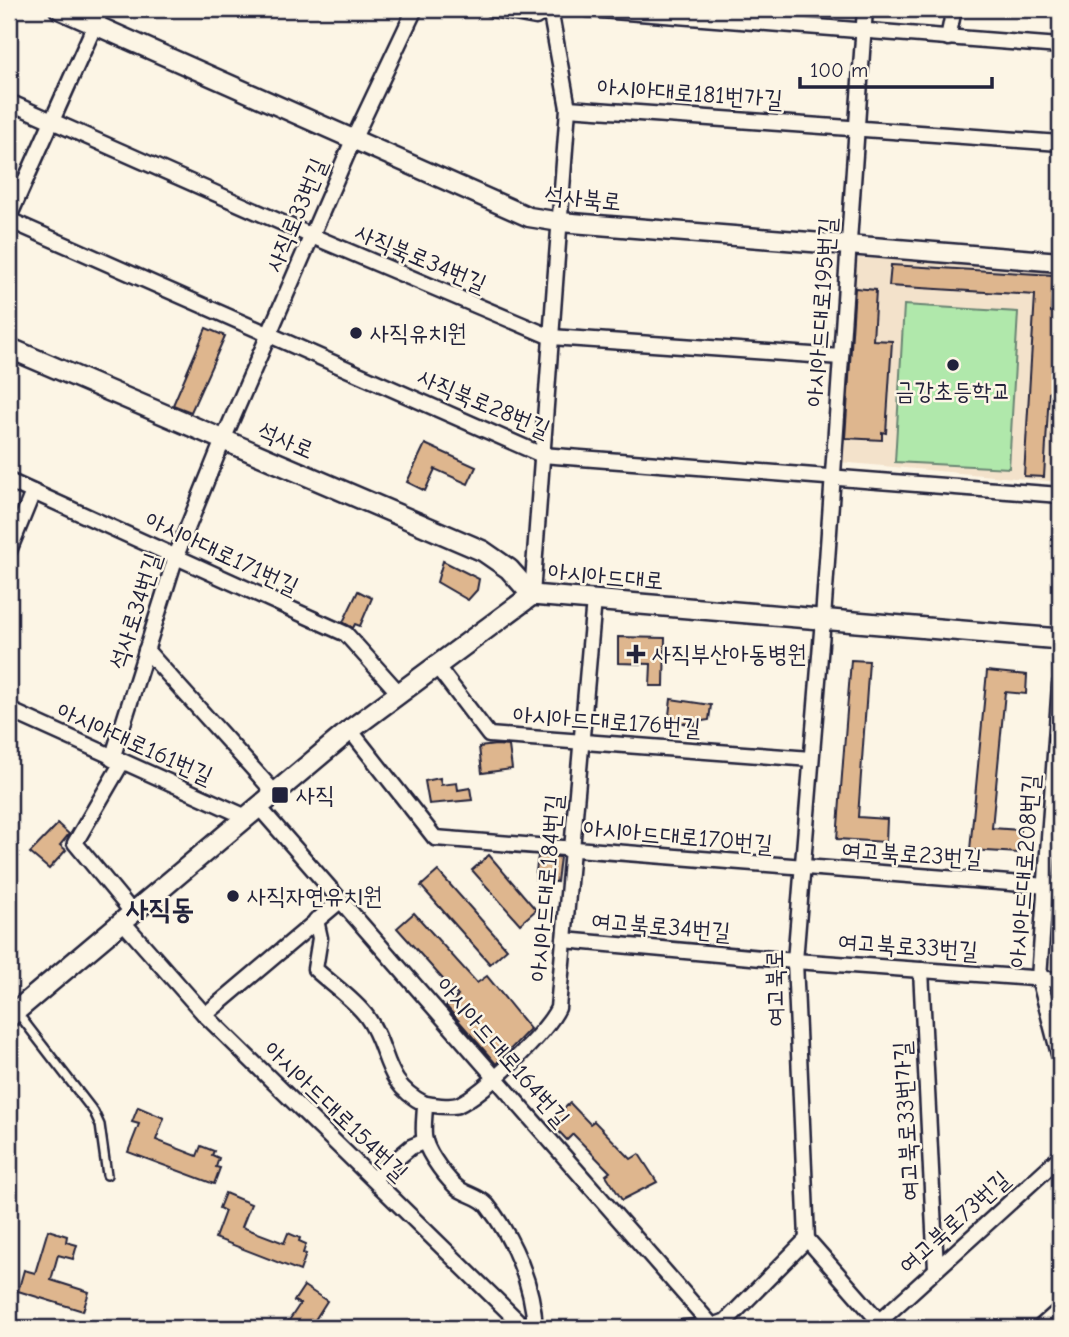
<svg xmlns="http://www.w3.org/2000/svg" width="1069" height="1337" viewBox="0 0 1069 1337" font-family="'Comic Neue','Poor Story',sans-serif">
<rect width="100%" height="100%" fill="#fcf5e5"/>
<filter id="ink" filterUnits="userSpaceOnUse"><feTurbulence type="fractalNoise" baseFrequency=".0143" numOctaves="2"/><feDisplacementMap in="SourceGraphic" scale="14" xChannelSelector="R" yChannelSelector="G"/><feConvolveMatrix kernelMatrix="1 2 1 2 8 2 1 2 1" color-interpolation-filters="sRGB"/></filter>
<g filter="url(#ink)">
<!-- built -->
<path fill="#f3e2cb" d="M860,258L1060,269V482L839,462L854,262Z"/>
<!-- green -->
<path fill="#b0e8ab" stroke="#698573" stroke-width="2" d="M904,305L1018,312L1009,468L895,462Z"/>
<!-- building -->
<g fill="#deb68e" stroke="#22223b" stroke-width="2">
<path d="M891,265L1053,275L1051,312L1056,313L1052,379L1060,380V393L1049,392L1044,477L1024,476L1035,295L889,286Z"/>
<path d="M855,288L876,290L873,340L892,341L886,433L882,432V440L845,438Z"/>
<path d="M206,328L225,336L191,412L173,405Z"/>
<path d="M425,444L476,467L468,484L435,469L425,491L407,482Z"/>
<path d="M443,561L479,579L477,590L468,600L437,582Z"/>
<path d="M358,591L372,598L360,626L355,624L353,628L343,622Z"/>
<path d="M618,637L665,638L664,686H650L651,664L618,663Z"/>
<path d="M851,660L869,661L858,817L887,819L886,842L837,839Z"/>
<path d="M987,671L1027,675L1026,694L1005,692L992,828L1020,830L1019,853L970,850Z"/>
<path d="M671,699L711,705L709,720L696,722L695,726L672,720V715H669Z"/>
<path d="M496,745L509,746L512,769L482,773L479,747Z"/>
<path d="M440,778L441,785L457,783L458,790L470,788L472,800L429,804L425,781Z"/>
<path d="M58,824L69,834L60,845L66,850L49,869L30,853Z"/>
<path d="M489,855L536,910L520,924L472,870Z"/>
<path d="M538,856L560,857L557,882L535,879Z"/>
<path d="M438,871L507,949L490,964L421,886Z"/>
<path d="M414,913L477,983L487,976L530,1029L496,1064L446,1006L458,996L397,928Z"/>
<path d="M570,1103L590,1124L594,1121L631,1159L639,1154L657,1182L622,1200L606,1175L610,1172L573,1134L567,1140L550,1122Z"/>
<path d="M138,1107L164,1118L156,1140L197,1156L201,1146L214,1151L212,1155L219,1158L216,1167L220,1168L214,1184L128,1152L139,1124L132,1122Z"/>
<path d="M225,1193L251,1204L242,1227L284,1243L288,1233L300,1238L299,1241L306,1244L303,1253L306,1254L300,1271L215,1238L225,1211L219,1208Z"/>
<path d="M48,1230L67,1236L66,1242L77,1245L73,1259L58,1255L51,1280L89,1292L83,1311L18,1291L24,1270L35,1273Z"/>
<path d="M304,1286L327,1301L315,1320L327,1328H284L300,1304L294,1301Z"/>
</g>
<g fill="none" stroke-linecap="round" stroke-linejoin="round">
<defs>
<path id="service" d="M16,1011L94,1112L100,1125L107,1175"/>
<g id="minor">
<path d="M492,9L536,17L545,9"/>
<path d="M588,9L1060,46"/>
<path d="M865,9L823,619L795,961L807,1239L885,1328"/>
<path d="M948,38L954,9"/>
<path d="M9,102L312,236L551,337L841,357"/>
<path d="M568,108L1060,143"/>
<path d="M9,217L102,9"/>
<path d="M9,220L542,455L1060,495"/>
<path d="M9,481L346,634L398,692"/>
<path d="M9,551L33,492"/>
<path d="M532,595L568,108L550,9"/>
<path d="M146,650L274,792"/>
<path d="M435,664L489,735L811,759"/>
<path d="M1060,684L1039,978L1060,1058"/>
<path d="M9,710L244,816"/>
<path d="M350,730L435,838L1060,887"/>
<path d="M112,759L176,556L223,440L354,138L415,9"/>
<path d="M121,764L75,843L132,912"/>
<path d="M258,806L714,1328"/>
<path d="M316,920L320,938L315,969C331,984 354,999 367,1017C391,1050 381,1082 425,1104C425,1115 422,1131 425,1141C429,1155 448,1181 459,1189C468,1195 480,1197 487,1205C514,1239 533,1285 535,1328"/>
<path d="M122,921L205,1015L525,1328"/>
<path d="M564,940L795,961L1060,980"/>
<path d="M921,970L936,1269"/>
<path d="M205,1015L340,901"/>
<path d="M425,1104C435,1105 449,1108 458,1105C484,1093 546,1033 558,1008L594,600"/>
<path d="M374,1178L411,1147L425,1141"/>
<path d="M683,1328L712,1326L726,1321L807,1239"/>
<path d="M872,1328L1060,1157"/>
</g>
<path id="tertiary" d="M59,9L529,217L560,222L1060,262"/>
<g id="secondary">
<path d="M9,348L483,551L509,569L532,595"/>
<path d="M9,1017L350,730L532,595L1060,639"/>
<path d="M1043,1328L1060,1313"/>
</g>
</defs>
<!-- service casing -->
<use href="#service" stroke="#22223b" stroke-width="12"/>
<!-- minor casing -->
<use href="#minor" stroke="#22223b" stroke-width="19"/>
<!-- tertiary casing -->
<use href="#tertiary" stroke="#22223b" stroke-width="23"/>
<!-- secondary casing -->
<use href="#secondary" stroke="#22223b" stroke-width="24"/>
<!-- service -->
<use href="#service" stroke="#fcf5e5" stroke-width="7"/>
<!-- minor -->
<use href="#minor" stroke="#fcf5e5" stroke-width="14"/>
<!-- tertiary -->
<use href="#tertiary" stroke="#fcf5e5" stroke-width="18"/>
<!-- secondary -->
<use href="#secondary" stroke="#fcf5e5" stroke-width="19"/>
</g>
</g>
<!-- markers -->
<g fill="#22223b" stroke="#fcf5e5" stroke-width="2.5">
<circle cx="356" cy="333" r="7"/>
<circle cx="953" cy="365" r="7"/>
<path d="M632.5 643.5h7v7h7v7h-7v7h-7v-7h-7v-7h7z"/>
<rect x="271" y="786" width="18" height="18" rx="3.5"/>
<circle cx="233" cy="896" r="7"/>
</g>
<g text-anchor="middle" stroke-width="5" stroke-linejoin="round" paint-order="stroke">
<!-- street labels -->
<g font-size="24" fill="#22223b" stroke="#fcf5e5">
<text transform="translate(690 93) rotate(4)" y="8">아시아대로181번가길</text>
<text transform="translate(583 198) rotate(6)" y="8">석사북로</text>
<text transform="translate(296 215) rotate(-67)" y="8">사직로33번길</text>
<text transform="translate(421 258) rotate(23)" y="8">사직북로34번길</text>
<text transform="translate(821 312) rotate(-86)" y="8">아시아드대로195번길</text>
<text transform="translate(484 403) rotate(23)" y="8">사직북로28번길</text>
<text transform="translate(286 440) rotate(23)" y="8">석사로</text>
<text transform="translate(222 553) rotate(25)" y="8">아시아대로171번길</text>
<text transform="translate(606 576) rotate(5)" y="8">아시아드대로</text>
<text transform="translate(135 611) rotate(-72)" y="8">석사로34번길</text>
<text transform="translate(607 721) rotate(4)" y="8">아시아드대로176번길</text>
<text transform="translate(135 743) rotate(24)" y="8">아시아대로161번길</text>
<text transform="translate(678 836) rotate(5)" y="8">아시아드대로170번길</text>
<text transform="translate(912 854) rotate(4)" y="8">여고북로23번길</text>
<text transform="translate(1024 871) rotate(-86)" y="8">아시아드대로208번길</text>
<text transform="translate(546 888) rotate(-85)" y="8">아시아드대로184번길</text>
<text transform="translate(661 926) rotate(5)" y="8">여고북로34번길</text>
<text transform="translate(908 946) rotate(4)" y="8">여고북로33번길</text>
<text transform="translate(775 988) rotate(-91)" y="8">여고북로</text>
<text transform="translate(503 1052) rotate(49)" y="8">아시아드대로164번길</text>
<text transform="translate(336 1111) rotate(44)" y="8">아시아드대로154번길</text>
<text transform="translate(906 1121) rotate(-93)" y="8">여고북로33번가길</text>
<text transform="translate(954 1222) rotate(-42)" y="8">여고북로73번길</text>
</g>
<!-- poi labels -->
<g font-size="24" fill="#22223b" stroke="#fcf5e5" text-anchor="start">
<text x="370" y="341">사직유치원</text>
<text x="953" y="399" text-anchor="middle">금강초등학교</text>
<text x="652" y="662">사직부산아동병원</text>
<text x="296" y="803">사직</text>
<text x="247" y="904">사직자연유치원</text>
</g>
<!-- quarter labels -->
<g font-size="28" font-weight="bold" fill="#22223b" stroke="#fcf5e5">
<text x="160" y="918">사직동</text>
</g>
</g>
<!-- margin -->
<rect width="1069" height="1337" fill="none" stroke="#fcf5e5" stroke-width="35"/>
<rect x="18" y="18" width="1034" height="1302" fill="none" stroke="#22223b" stroke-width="2.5" filter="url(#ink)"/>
<!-- scale -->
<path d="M800 77v10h192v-10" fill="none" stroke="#22223b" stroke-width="3.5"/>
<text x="810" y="77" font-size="21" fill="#22223b" stroke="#fcf5e5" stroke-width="5" paint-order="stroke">100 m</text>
</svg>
